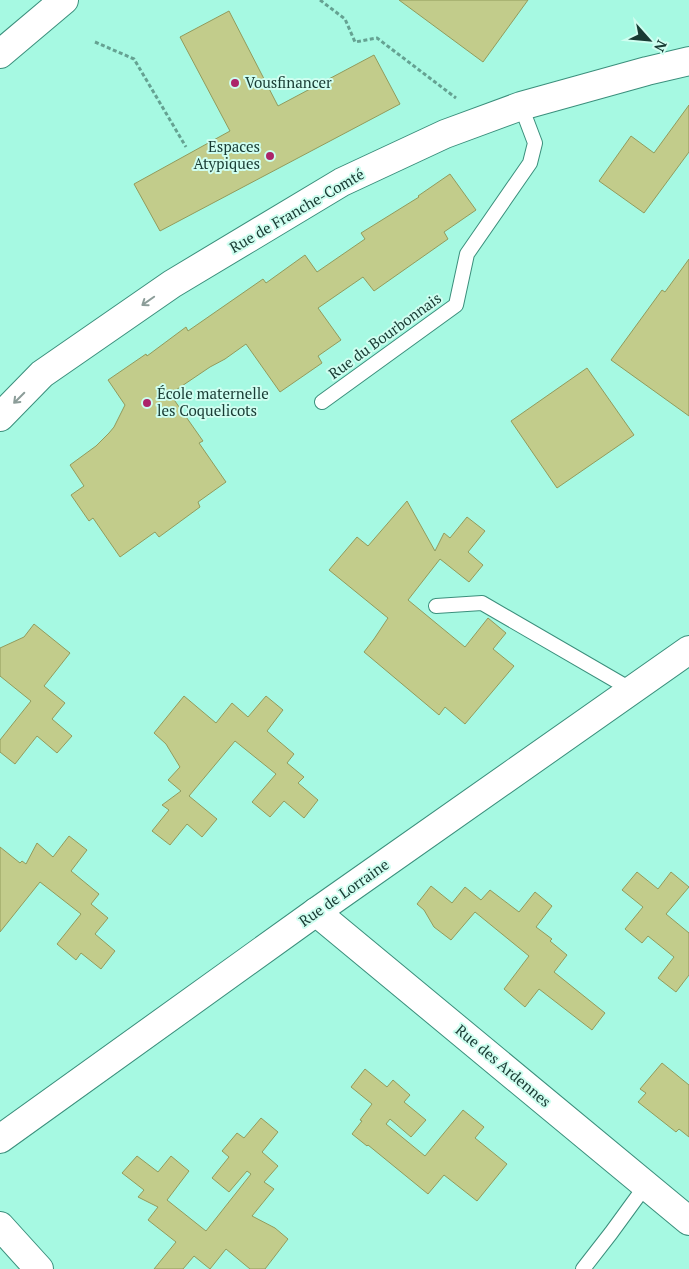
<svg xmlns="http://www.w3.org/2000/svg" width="689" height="1269" viewBox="0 0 689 1269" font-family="'PT Serif',serif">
<rect width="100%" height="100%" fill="#a6f9e2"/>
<!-- building -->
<g fill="#c2cc8b" stroke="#929b5c">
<path d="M399,0H528L483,62Z"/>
<path d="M229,11L278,106L374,55L400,104L160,231L134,184L230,131L180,37Z"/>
<path d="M689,105V152L644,213L599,181L631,136L654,153Z"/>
<path d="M450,174L476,210L444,232L448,239L374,291L363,277L318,308L341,340L318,356L322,363L280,392L246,344L225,359L210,367L170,394L203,441L199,443L226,482L198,502L200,507L159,537L155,532L120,557L93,518L89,521L71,495L84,486L70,465L96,446L109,433L114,427L125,405L108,380L146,354L147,356L186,327L188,331L263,279L266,283L305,255L317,272L365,239L361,233L419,197L418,196Z"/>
<path d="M689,259V416L611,360L662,290L665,292Z"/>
<path d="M587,368L634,435L557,488L511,421Z"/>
<path d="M407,501L435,551L444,533L450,538L467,517L485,531L468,552L483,565L469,582L440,559L408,600L465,647L488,618L506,633L493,649L514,666L465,724L445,707L439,715L364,652L374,639L388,618L329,570L357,537L368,546Z"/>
<path d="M34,624L70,653L44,686L65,703L52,719L72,736L57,753L37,736L15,764L0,752V740L31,701L0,676V648L24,637Z"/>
<path d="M184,696L216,723L232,703L248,717L266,696L283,710L267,731L294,754L287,763L304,777L298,783L318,800L304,818L284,801L270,817L252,802L276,774L235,741L189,796L217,819L202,837L187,824L170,845L152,831L169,810L162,805L181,791L168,780L180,767L166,744L154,733Z"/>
<path d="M69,836L87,850L71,871L99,894L91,904L108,918L95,934L115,951L101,969L81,953L76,960L57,944L81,914L40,882L0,932V847L20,863L22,861L26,864L37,843L53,857Z"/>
<path d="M637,872L658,889L671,872L689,887L666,914L689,933V975L676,992L658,978L674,957L648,936L642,943L625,929L643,907L622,890Z"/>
<path d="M431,886L452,903L465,887L481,900L490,890L519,912L535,892L552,906L536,927L552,939L550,941L567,955L554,972L605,1013L592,1030L539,989L525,1007L504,989L529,956L475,912L451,940L434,927L424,910L417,904Z"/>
<path d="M662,1063L689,1085V1137L679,1129L676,1132L638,1102L646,1093L640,1089Z"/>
<path d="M365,1069L387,1087L393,1080L410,1095L404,1102L426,1120L411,1137L390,1119L386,1124L425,1156L463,1110L484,1127L475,1138L507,1164L477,1201L444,1175L428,1194L368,1145L367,1146L352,1134L362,1121L360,1120L372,1104L351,1087Z"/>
<path d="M261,1118L278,1132L262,1152L278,1166L264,1182L274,1189L252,1216L275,1228L288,1239L265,1269H250L226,1249L210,1269L194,1256L183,1269H154L176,1242L148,1220L158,1207L138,1197L144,1190L122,1173L137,1156L158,1172L171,1156L189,1171L167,1200L206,1231L251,1174L247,1171L229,1192L212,1178L229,1157L222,1151L237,1133L244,1138Z"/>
</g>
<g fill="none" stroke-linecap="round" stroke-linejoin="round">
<defs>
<g id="lane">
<path d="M322,402L456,305L467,254L530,163L535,143L521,106"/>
<path d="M436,606L482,603L632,690"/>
<path d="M583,1269L611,1233L646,1185"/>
</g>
<g id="street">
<path d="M0,54L64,0"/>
<path d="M0,417L42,374L172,284L342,182L445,134L521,106L647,71L689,61"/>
<path d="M316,912L689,1221"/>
<path d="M0,1139L316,912L689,650"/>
<path d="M0,1226L39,1269"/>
</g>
</defs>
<!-- lane casing -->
<use href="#lane" stroke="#3b8f7c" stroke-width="16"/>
<!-- street casing -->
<use href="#street" stroke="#3b8f7c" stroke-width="30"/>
<!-- path -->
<g stroke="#65a292" stroke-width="3" stroke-dasharray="4 2.5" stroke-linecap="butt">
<path d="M320,0L345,19L355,42L377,38L456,98"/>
<path d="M95,42L134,59L186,147"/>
</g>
<!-- lane -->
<use href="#lane" stroke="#fff" stroke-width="14"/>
<!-- street -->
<use href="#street" stroke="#fff" stroke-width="28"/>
</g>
<!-- one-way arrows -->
<defs><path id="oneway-shaft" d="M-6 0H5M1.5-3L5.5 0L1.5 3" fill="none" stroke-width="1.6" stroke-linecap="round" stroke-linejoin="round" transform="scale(1.25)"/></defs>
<g stroke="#8c9d99">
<use href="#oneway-shaft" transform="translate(148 301) rotate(145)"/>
<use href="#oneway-shaft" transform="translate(19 398) rotate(135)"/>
</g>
<!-- markers -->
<g fill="#ac2469" stroke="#cffef0" stroke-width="2">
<circle cx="235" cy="83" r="5"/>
<circle cx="270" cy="156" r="5"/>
<circle cx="147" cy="403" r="5"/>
</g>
<g text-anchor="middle" stroke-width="4" stroke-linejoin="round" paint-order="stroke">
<!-- poi labels -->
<g font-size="15" fill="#183b33" stroke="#cffef0" text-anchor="start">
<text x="245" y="88">Vousfinancer</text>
<text x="260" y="152" text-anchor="end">Espaces<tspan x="260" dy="17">Atypiques</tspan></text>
<text x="157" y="399">École maternelle<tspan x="157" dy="17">les Coquelicots</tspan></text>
</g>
<!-- street labels -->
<g font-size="15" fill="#183b33" stroke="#cffef0">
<text transform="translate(297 211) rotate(-30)" y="5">Rue de Franche-Comté</text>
<text transform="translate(385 336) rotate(-36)" y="5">Rue du Bourbonnais</text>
<text transform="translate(344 893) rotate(-35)" y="5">Rue de Lorraine</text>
<text transform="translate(503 1066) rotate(40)" y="5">Rue des Ardennes</text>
</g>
</g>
<!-- north arrow -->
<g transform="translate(649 40) rotate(117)" stroke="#cffef0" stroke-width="4" paint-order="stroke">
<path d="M0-4L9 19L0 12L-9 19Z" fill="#183b33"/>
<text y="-8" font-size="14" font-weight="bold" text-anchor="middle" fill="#183b33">N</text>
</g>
</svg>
